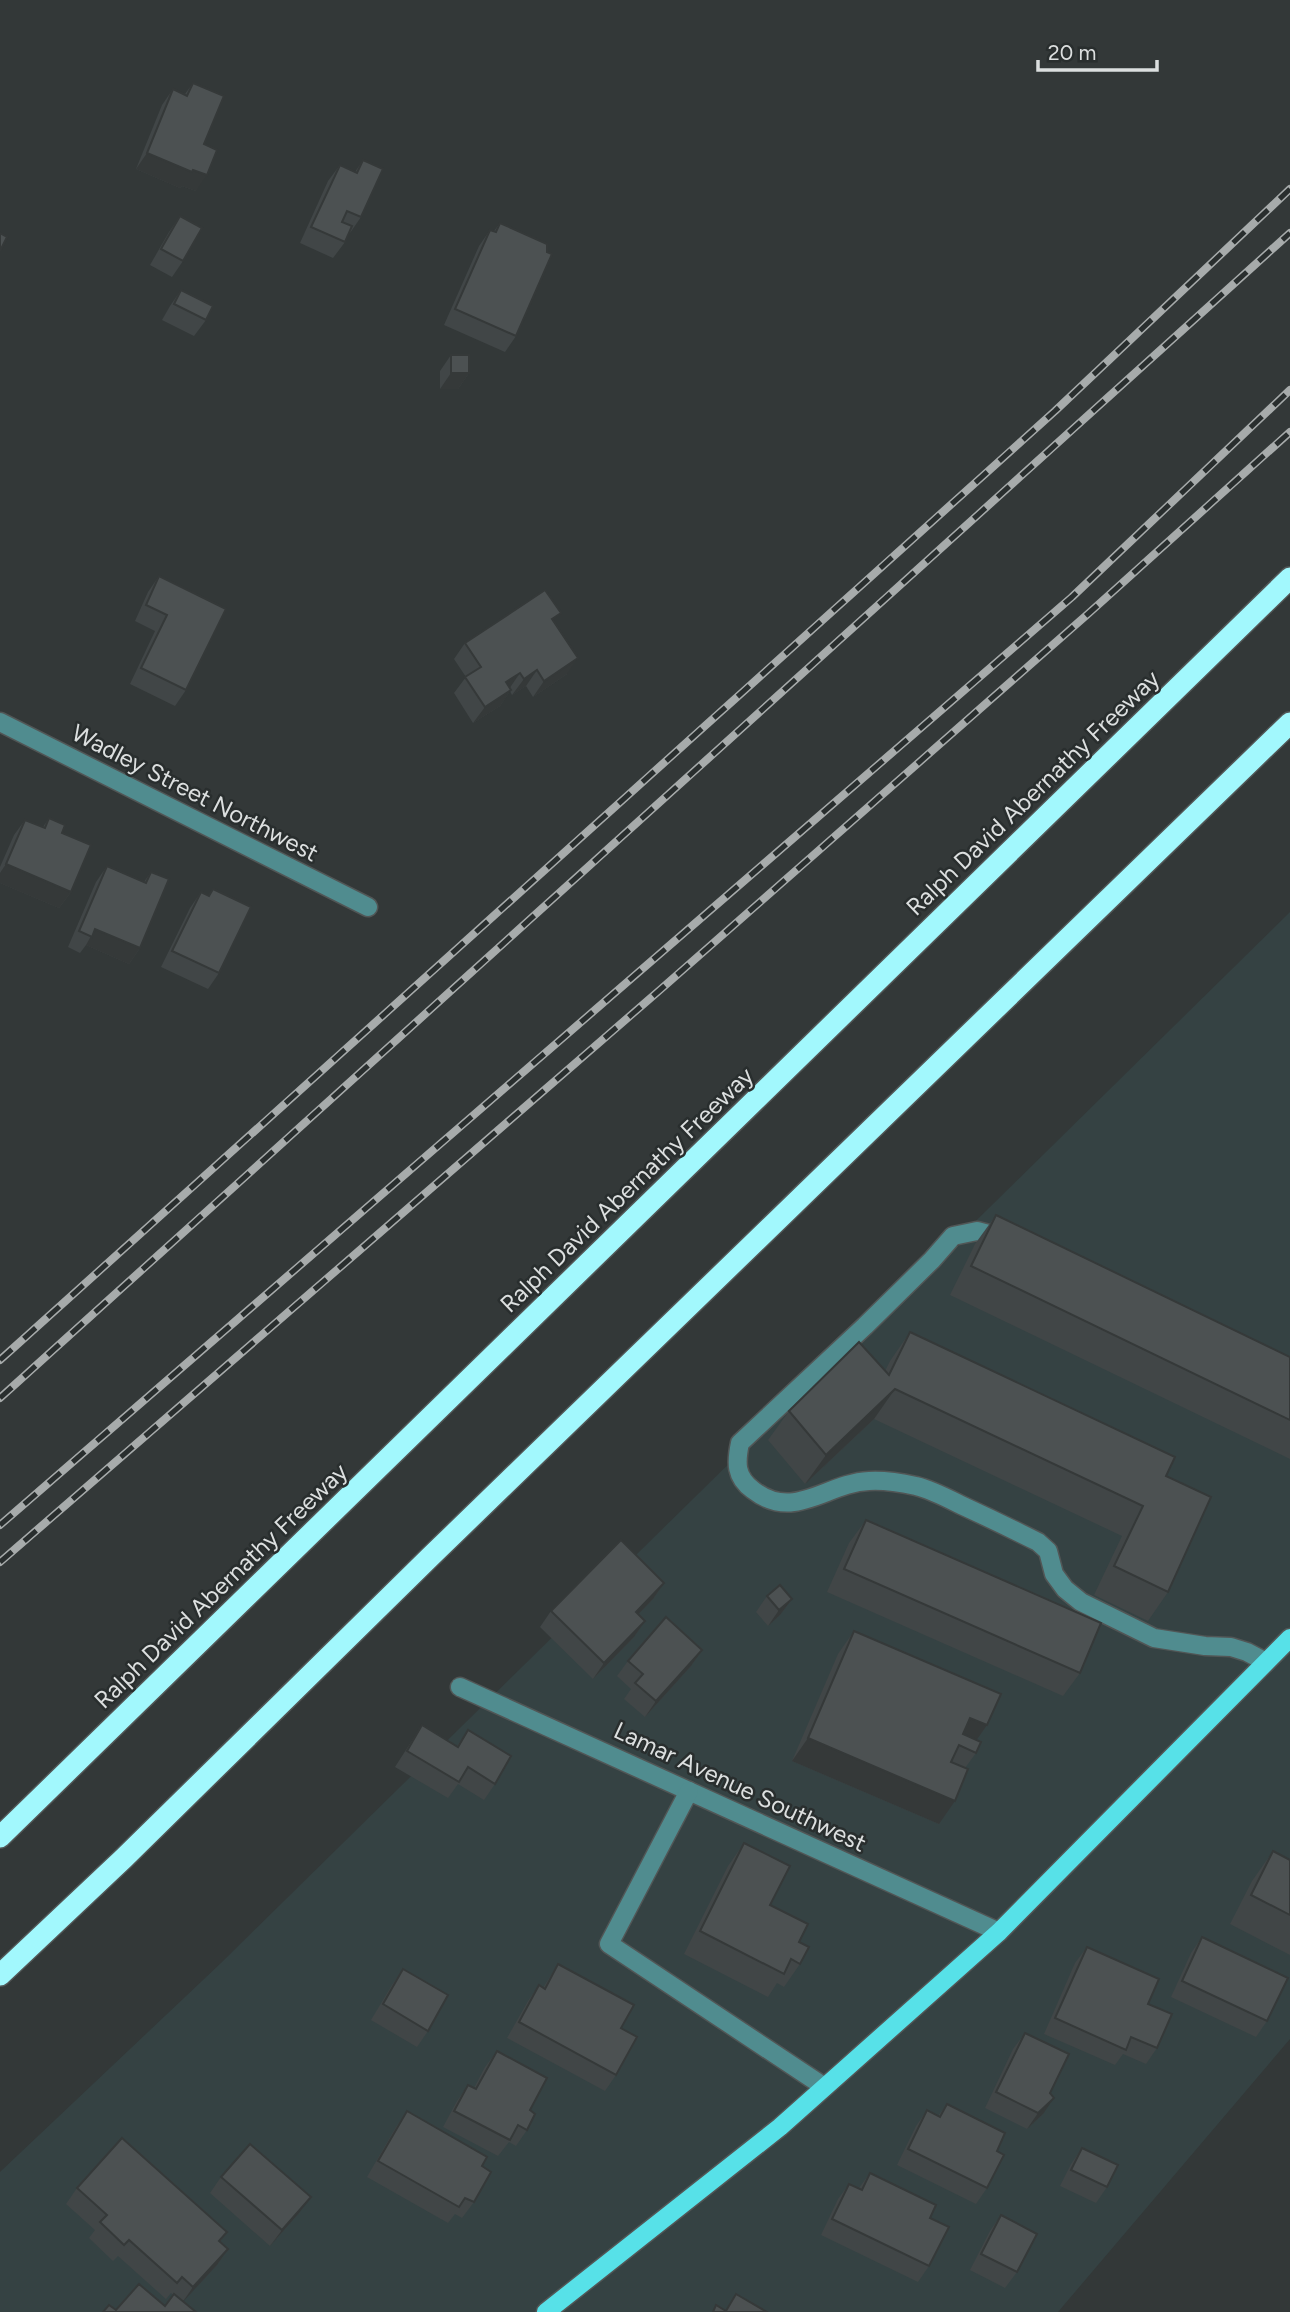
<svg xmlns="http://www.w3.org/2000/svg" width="1290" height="2312" viewBox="0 0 1290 2312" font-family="Figtree,sans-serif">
<rect width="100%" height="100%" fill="#333838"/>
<!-- built -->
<path fill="#354243" d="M1290,912V2039L1058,2312H0V2172L221,1963Z"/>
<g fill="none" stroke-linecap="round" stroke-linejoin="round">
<defs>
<g id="minor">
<path d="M0,722L368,907"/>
<path d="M1004,1238L977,1231L953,1236L932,1260L865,1326L740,1443C736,1462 735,1477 753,1490C794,1522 826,1483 869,1481C884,1480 902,1483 916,1486C932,1490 947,1498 961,1505C987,1517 1012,1529 1038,1542L1048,1551L1054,1574L1065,1589L1081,1602L1154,1638L1205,1646L1231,1647L1247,1652L1266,1662"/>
<path d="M460,1687L999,1932"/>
<path d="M689,1791L609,1944L823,2086"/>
</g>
<path id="major" d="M546,2312L780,2127L999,1932L1290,1638"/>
<g id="highway">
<path d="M0,1837L1290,578"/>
<path d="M0,1975L124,1858L429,1558L1290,723"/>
</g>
</defs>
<!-- minor casing -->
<use href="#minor" stroke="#515656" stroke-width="21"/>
<!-- major casing -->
<use href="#major" stroke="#515656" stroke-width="21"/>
<!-- highway casing -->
<use href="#highway" stroke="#515656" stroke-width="24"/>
<!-- minor -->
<use href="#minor" stroke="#508c8f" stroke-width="18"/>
<!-- major -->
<use href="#major" stroke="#57e1e8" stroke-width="18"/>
<!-- highway -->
<use href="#highway" stroke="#a2f8fd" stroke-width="21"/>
<defs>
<g id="rail">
<path d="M0,1360L1055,411L1290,189"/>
<path d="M0,1398L1290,233"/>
<path d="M0,1525L1072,597L1290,390"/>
<path d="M0,1562L661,989L1089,613L1290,432"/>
</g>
</defs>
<!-- rail casing -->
<use href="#rail" stroke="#a7abab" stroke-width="8"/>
<!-- rail -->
<use href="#rail" stroke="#292e2e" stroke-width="5" stroke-dasharray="16" stroke-linecap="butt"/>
</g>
<!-- wall -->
<g fill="#414647">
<path d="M193,83L204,144L196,191L182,186L180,188L136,169L162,105L173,89L185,94Z"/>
<path d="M363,160L361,217L350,233L349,232L345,242L333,258L300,243L328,181L340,165L355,172Z"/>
<path d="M180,216L183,261L172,277L150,265L169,232Z"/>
<path d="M500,223L547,252L516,336L505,352L444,325L479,246L490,230L494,231Z"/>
<path d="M181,290L206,320L194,336L162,320L170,306Z"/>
<path d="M451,355L469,373L458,389H440V371Z"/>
<path d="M159,576L186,690L175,706L130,684L155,631L135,621L148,592Z"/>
<path d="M554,622L567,674L533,697L526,686L512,695L510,691L500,706L473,723L454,693L466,677L454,659L465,643Z"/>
<path d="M49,818L62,833L71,892L59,908L0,883V867L14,835L25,820L43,827Z"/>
<path d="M107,866L144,882L151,872L140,948L129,964L86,945L80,953L68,947L96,882Z"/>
<path d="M213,889L219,973L208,989L161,967L190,908L201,892L208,896Z"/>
<path d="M996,1215L1290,1357V1459L950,1295L975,1244Z"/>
<path d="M910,1332L1166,1476L1168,1592L1148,1621L1094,1595L1122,1536L874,1419L805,1484L768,1440L789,1411L885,1371L890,1361Z"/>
<path d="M866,1520L1080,1673L1063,1696L827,1592L849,1543Z"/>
<path d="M664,1583L653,1599L638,1614L645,1621L634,1637L593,1679L540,1627L551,1611Z"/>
<path d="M767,1596L792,1599L780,1615L768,1626L756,1612Z"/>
<path d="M854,1631L977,1740L976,1753L965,1768L939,1824L792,1761L838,1654Z"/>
<path d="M702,1650L691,1666L645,1717L624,1699L631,1689L617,1676L628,1661Z"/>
<path d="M422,1725L457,1746L468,1730L495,1784L484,1800L458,1784L448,1798L395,1767Z"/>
<path d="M744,1843L770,1905L799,1942L800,1964L784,1987L777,1983L768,1997L684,1954L728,1866Z"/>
<path d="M1273,1851L1290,1860V1955L1230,1924L1252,1881Z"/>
<path d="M1202,1937L1267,2021L1256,2037L1171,1997L1191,1953Z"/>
<path d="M1087,1947L1148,2004L1157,2048L1146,2064L1123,2054L1115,2065L1044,2034L1075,1963Z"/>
<path d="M558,1964L621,2028L616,2075L605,2091L507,2038L528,2001L539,1985L543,1988Z"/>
<path d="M403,1969L428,2031L417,2047L371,2020L392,1985Z"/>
<path d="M1025,2033L1050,2093L1043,2114L1027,2129L985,2108L1013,2049Z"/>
<path d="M497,2051L530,2110L527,2130L516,2146L509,2142L498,2156L443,2127L457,2101L468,2085L474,2088L485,2067Z"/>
<path d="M947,2104L997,2151L987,2188L976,2204L897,2165L916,2126L927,2110L938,2116Z"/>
<path d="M407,2111L482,2166L474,2202L462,2218L455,2214L448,2223L367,2177L396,2127Z"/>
<path d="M1082,2148L1107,2187L1096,2203L1060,2186L1071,2164Z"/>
<path d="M870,2173L930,2218L929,2266L918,2282L821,2235L838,2199L849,2184L859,2188Z"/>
<path d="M221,2177L311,2197L299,2213L270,2246L210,2193Z"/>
<path d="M77,2188L227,2232L220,2242L228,2249L217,2265L183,2301L196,2312L116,2310L165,2306L173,2295L171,2293L166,2299L118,2256L113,2261L89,2238L95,2230L66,2204Z"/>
<path d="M1001,2215L1017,2272L1005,2288L970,2270L990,2231Z"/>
</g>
<!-- shaded-wall -->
<g fill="#353939">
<path d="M147,153L193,170L207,175L196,191L182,186L180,188L136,169Z"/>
<path d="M451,373H469L458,389H440Z"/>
<path d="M578,658L567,674L533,697L544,681Z"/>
<path d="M537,670L526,686L512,695L524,679Z"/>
<path d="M520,673L509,689L506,682Z"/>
<path d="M511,690L500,706L473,723L485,707Z"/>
<path d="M6,864L71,892L59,908L0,883V873Z"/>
<path d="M95,929L140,948L129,964L86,945Z"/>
<path d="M895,1389L874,1419L805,1484L826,1455Z"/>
<path d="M664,1583L653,1599L625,1628L636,1612Z"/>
<path d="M792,1599L780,1615L768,1626L779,1610Z"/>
<path d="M645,1621L634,1637L593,1679L604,1663Z"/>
<path d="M702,1650L691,1666L645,1717L656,1701Z"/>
<path d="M970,1718L987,1725L971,1748L954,1741Z"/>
<path d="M808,1738L955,1801L939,1824L792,1761Z"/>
<path d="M1054,2098L1043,2114L1027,2129L1038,2113Z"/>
<path d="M311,2197L299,2213L270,2246L282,2230Z"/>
<path d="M228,2249L217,2265L182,2303L193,2287Z"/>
</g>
<!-- building -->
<g fill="#4c5152" stroke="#353939" stroke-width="2">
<path d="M193,83L224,96L204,144L217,150L207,175L193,170L192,172L147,153L173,89L187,96Z"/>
<path d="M363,160L383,169L361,217L347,211L342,222L352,226L345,242L311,227L340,165L357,173Z"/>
<path d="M180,216L202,228L183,261L161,249Z"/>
<path d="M500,223L547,244V252L552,254L516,336L455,309L490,230L496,232Z"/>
<path d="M0,233L7,237L0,251Z"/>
<path d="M181,290L213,306L206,320L174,304Z"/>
<rect x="451" y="355" width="18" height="18"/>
<path d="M159,576L226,609L186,690L141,668L167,615L146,605Z"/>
<path d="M545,590L561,613L552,619L578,658L544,681L537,670L524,679L520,673L506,682L511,690L485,707L465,677L481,667L465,643Z"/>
<path d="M49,818L65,825L62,833L91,845L71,892L6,864L25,820L45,828Z"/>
<path d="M107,866L146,883L151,872L169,879L140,948L95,929L92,937L79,931Z"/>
<path d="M213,889L251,907L219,973L172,951L201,892L209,896Z"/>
<path d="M996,1215L1290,1357V1420L971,1266Z"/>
<path d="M910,1332L1175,1457L1166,1476L1211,1497L1168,1592L1114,1566L1143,1506L895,1389L826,1455L789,1411L859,1342L889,1375Z"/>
<path d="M866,1520L1101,1623L1080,1673L844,1569Z"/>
<path d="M621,1540L664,1583L636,1612L645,1621L604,1663L551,1611Z"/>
<path d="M780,1585L792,1599L779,1610L767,1596Z"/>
<path d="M666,1617L702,1650L656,1701L635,1683L643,1674L628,1661Z"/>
<path d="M854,1631L1001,1694L987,1725L970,1718L963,1734L981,1742L976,1753L959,1745L951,1762L968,1769L955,1801L808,1738Z"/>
<path d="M422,1725L458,1747L468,1730L511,1756L495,1784L468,1767L459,1782L407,1751Z"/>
<path d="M744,1843L790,1866L770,1905L808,1924L799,1942L809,1947L800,1964L791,1959L784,1974L700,1931Z"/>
<path d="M1273,1851L1290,1860V1915L1251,1895Z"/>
<path d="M1202,1937L1288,1978L1267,2021L1182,1981Z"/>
<path d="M1087,1947L1159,1979L1148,2004L1172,2014L1157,2048L1131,2037L1126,2050L1055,2018Z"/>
<path d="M558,1964L634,2005L621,2028L637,2037L616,2075L519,2022L539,1985L545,1989Z"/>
<path d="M403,1969L448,1995L428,2031L383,2004Z"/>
<path d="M1025,2033L1069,2054L1050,2093L1054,2098L1038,2113L996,2092Z"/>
<path d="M497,2051L547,2078L530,2110L535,2114L527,2130L518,2125L510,2140L454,2111L468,2085L476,2089Z"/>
<path d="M947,2104L1005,2133L997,2151L1004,2155L987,2188L908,2149L927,2110L940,2117Z"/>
<path d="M407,2111L487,2157L482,2166L491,2172L474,2202L465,2198L459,2207L378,2161Z"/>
<path d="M122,2138L227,2232L219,2241L228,2249L193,2287L182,2277L177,2283L129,2240L124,2245L100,2222L107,2215L77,2188Z"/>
<path d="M250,2144L311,2197L282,2230L221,2177Z"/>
<path d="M1082,2148L1118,2165L1107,2187L1071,2170Z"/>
<path d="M870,2173L936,2205L930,2218L949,2227L929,2266L832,2219L849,2184L862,2190Z"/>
<path d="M1001,2215L1037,2234L1017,2272L981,2254Z"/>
<path d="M139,2284L165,2306L174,2294L196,2312H103L109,2305L116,2310Z"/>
<path d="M736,2294L767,2312H713L716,2305L726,2311Z"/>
</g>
<g text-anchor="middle" stroke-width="5" stroke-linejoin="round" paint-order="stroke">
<!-- street labels -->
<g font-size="24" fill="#dcdfdf" stroke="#292e2e">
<text transform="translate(195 793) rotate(27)" y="8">Wadley Street Northwest</text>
<text transform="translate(1033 793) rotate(-44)" y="8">Ralph David Abernathy Freeway</text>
<text transform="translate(627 1190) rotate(-44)" y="8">Ralph David Abernathy Freeway</text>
<text transform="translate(221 1586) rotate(-44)" y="8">Ralph David Abernathy Freeway</text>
<text transform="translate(740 1787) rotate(25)" y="8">Lamar Avenue Southwest</text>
</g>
</g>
<!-- scale -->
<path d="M1038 60v10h119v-10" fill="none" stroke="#dcdfdf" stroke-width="3.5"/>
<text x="1048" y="60" font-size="21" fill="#dcdfdf" stroke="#292e2e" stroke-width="5" paint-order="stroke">20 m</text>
</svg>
